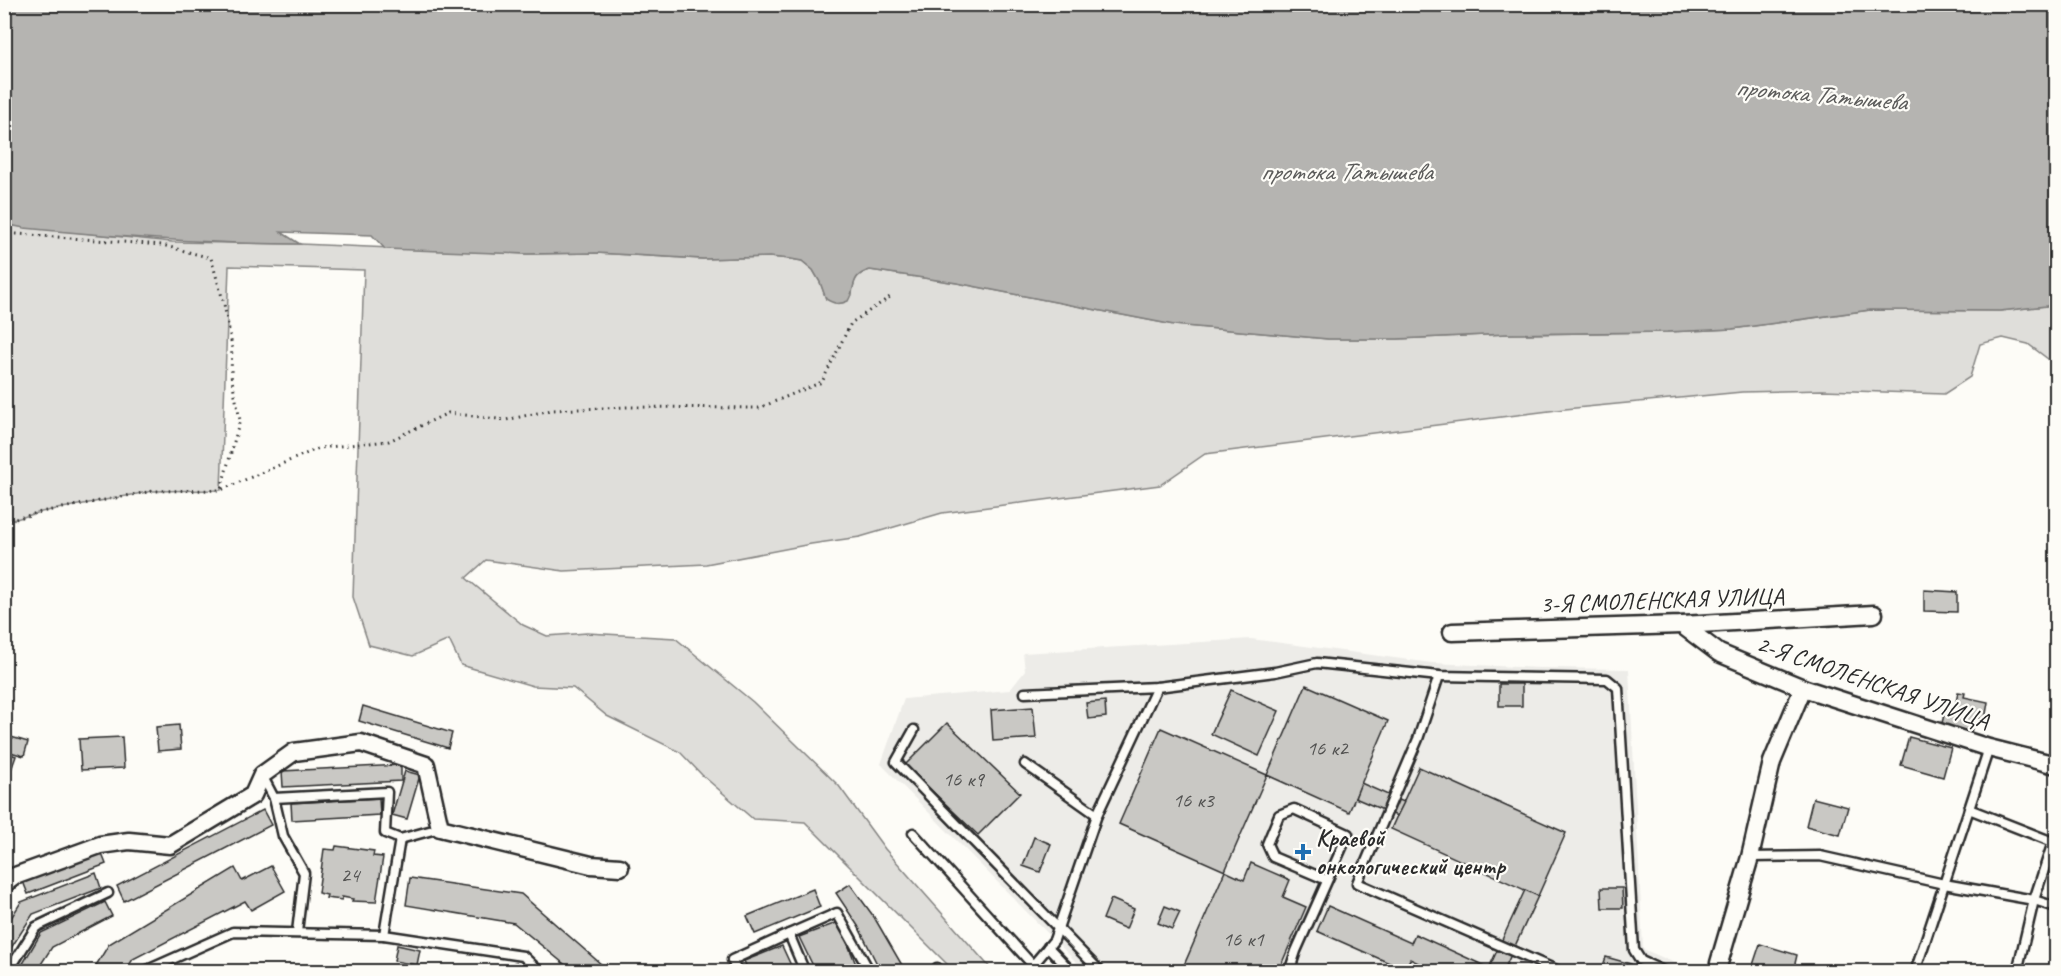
<svg xmlns="http://www.w3.org/2000/svg" width="2061" height="976" viewBox="0 0 2061 976" font-family="Caveat,sans-serif">
<rect width="100%" height="100%" fill="#fdfcf7"/>
<filter id="ink" filterUnits="userSpaceOnUse"><feTurbulence type="fractalNoise" baseFrequency=".0167" numOctaves="2"/><feDisplacementMap in="SourceGraphic" scale="12" xChannelSelector="R" yChannelSelector="G"/><feConvolveMatrix kernelMatrix="1 2 1 2 8 2 1 2 1" color-interpolation-filters="sRGB"/></filter>
<g filter="url(#ink)">
<!-- built -->
<path fill="#edece8" d="M1251,639L1432,663L1540,668L1629,669L1643,949L1693,971H1085L881,764L904,699L1010,690L1025,671L1023,653Z"/>
<!-- green -->
<path fill="#dfdeda" stroke="#858482" stroke-width="1.5" d="M5,225L172,242L300,244L527,254L596,253L702,259L769,257L791,259L802,261L813,270L820,282L826,299L852,295C853,281 856,274 870,270L957,283L1174,325L1328,339H1398L1507,334L1667,332L1732,329L1870,310L2000,311L2056,305V365L2028,344L2003,338L1980,344L1970,377L1944,394L1823,390L1742,392L1565,409L1205,454L1160,485L942,513L860,537L811,544L706,564L564,571L486,560L466,578L523,625L547,636L587,633L675,638L753,702L839,786L885,849L993,971H954L805,822L753,819L702,775L680,752L607,716L573,688L533,686L461,665L449,640L413,656L369,645L353,597L364,270L229,266L221,490L153,491L41,512L5,522Z"/>
<!-- water -->
<path fill="#b5b4b1" stroke="#7e7d7b" stroke-width="1.5" d="M4,5H2056V305L2000,311L1870,310L1732,329L1667,332L1507,334L1398,339H1328L1174,325L957,283L870,270C849,276 857,286 848,301C839,305 834,304 826,299L820,282L813,270L802,261L791,259L769,257L703,259L596,253L527,254L385,249L372,235L281,232L300,244C207,244 116,237 24,228L5,224Z"/>
<!-- building -->
<g fill="#c9c8c4" stroke="#2b2b2b" stroke-width="1.5">
<path d="M1924,590L1957,592V612L1924,611Z"/>
<rect x="1499" y="684" width="23" height="22"/>
<path d="M1306,685L1388,721L1349,812L1267,775Z"/>
<path d="M1231,690L1279,711L1259,756L1211,734Z"/>
<path d="M1958,692L1965,693L1964,697L1988,702L1985,720L1974,717L1971,733L1941,727L1945,711L1954,713Z"/>
<path d="M1105,701L1106,717L1088,719L1086,703Z"/>
<path d="M363,706L452,733L448,748L359,721Z"/>
<path d="M1033,707L1036,738L993,741L991,710Z"/>
<path d="M947,723L1020,793L978,835L905,765Z"/>
<path d="M179,725L181,749L158,751L156,727Z"/>
<path d="M1161,728L1267,775L1225,871L1119,824Z"/>
<path d="M11,737L28,742L24,756L7,751Z"/>
<path d="M122,737L124,768L81,770L79,739Z"/>
<path d="M1909,737L1951,748L1943,777L1901,765Z"/>
<path d="M4,752L16,756L11,770L4,768Z"/>
<path d="M401,765V781L283,787L282,771Z"/>
<path d="M1419,767L1566,833L1538,896L1391,829Z"/>
<path d="M405,771L420,775L407,819L392,815Z"/>
<path d="M1361,783L1404,802L1397,816L1355,798Z"/>
<path d="M379,798L380,815L292,820L291,803Z"/>
<path d="M1813,798L1848,807L1840,835L1806,826Z"/>
<path d="M263,810L271,825L124,901L117,886Z"/>
<path d="M1034,837L1051,844L1040,872L1023,866Z"/>
<path d="M336,846L374,851L373,856L383,857L376,902L352,901L353,899L342,897V900L326,898L327,895L318,893L324,849L335,850Z"/>
<path d="M100,849L106,864L28,894L22,879Z"/>
<path d="M1251,863L1290,880L1283,897L1306,907L1278,972H1181L1225,871L1244,880Z"/>
<path d="M271,866L285,891L251,910L245,901L133,959L125,972H92L109,944L235,868L242,881Z"/>
<path d="M96,873L101,888L33,914L4,959V929L21,902Z"/>
<path d="M410,878L521,894L610,972H574L514,923L406,905Z"/>
<path d="M850,884L874,917L906,972H881L858,926L836,893Z"/>
<path d="M1601,888H1622L1623,908H1602Z"/>
<path d="M813,889L820,907L755,934L747,916Z"/>
<path d="M1525,890L1538,896L1503,972H1498L1489,968Z"/>
<path d="M1111,899L1134,909L1126,929L1103,919Z"/>
<path d="M105,902L112,916L52,947L36,972H18L41,933Z"/>
<path d="M1165,906L1180,912L1172,929L1158,923Z"/>
<path d="M1328,906L1411,943L1415,934L1498,972H1437L1410,959L1405,970L1317,931Z"/>
<path d="M839,922L859,972H816L799,937Z"/>
<path d="M1760,944L1797,955L1793,972H1764L1752,968Z"/>
<path d="M397,945L420,950L417,965L394,961Z"/>
<path d="M782,946L794,972H749L744,961Z"/>
<path d="M1606,957L1631,964L1629,972H1611L1602,969Z"/>
</g>
<g fill="none" stroke-linecap="round" stroke-linejoin="round">
<defs>
<g id="lane">
<path d="M1439,676L1418,739L1357,883L1561,972"/>
<path d="M1025,693L1157,687L1275,672L1317,663L1439,676L1607,679L1618,688L1634,950L1641,961L1665,972"/>
<path d="M914,730L896,762L1101,972"/>
<path d="M1989,748L1969,809L2053,842L2034,900L2017,972"/>
<path d="M1025,764L1097,815"/>
<path d="M263,777L274,798L283,836L304,873L297,932"/>
<path d="M274,798L387,792L385,833L400,839"/>
<path d="M913,833L1039,972"/>
<path d="M1750,857L1820,856L1944,884L2034,900L2056,907"/>
<path d="M789,934L837,913L870,972"/>
<path d="M384,935L400,839L440,828"/>
<path d="M1048,947L1072,972"/>
<path d="M1033,965L1054,940L1097,815L1157,687"/>
<path d="M937,968L940,972"/>
<path d="M8,972L36,927L108,893"/>
<path d="M143,972L233,932L384,935L523,956L540,972"/>
<path d="M737,972L732,960L789,934L805,972"/>
<path d="M1289,972L1296,951L1348,834L1294,809L1279,815L1267,844L1273,857L1327,880"/>
<path d="M1915,972L1969,809"/>
</g>
<g id="street">
<path d="M1682,625L1719,653L1803,688L1989,748L2056,765"/>
<path d="M1452,632L1682,625L1874,614"/>
<path d="M4,884L15,876L100,845L129,841L170,845L253,795L262,775L294,752L361,743L426,765L440,828L591,865L620,867"/>
<path d="M1718,972L1719,963L1750,857L1772,762L1803,688"/>
</g>
</defs>
<!-- lane casing -->
<use href="#lane" stroke="#2b2b2b" stroke-width="13"/>
<!-- street casing -->
<use href="#street" stroke="#2b2b2b" stroke-width="21"/>
<!-- path -->
<g stroke="#2b2b2b" stroke-width="3" stroke-dasharray="1.5 4.5" stroke-linecap="butt">
<path d="M4,233L162,245L211,258L224,304L232,346L231,375L240,420L221,489"/>
<path d="M4,522L41,512L153,491L221,490L319,448L389,441L448,413L506,420L551,410L629,407L759,408L822,382L851,323L893,295"/>
</g>
<!-- lane -->
<use href="#lane" stroke="#fdfcf7" stroke-width="8"/>
<!-- street -->
<use href="#street" stroke="#fdfcf7" stroke-width="16"/>
</g>
</g>
<!-- markers -->
<path fill="#1f6fb2" stroke="#fdfcf7" stroke-width="2" d="M1300 843h6v6h6v6h-6v6h-6v-6h-6v-6h6z"/>
<g text-anchor="middle" stroke-width="4.5" stroke-linejoin="round" paint-order="stroke">
<!-- number labels -->
<g font-size="21" fill="#525251">
<text x="1327" y="755">16 к2</text>
<text x="963" y="786">16 к9</text>
<text x="1193" y="807">16 к3</text>
<text x="350" y="882">24</text>
<text x="1243" y="946">16 к1</text>
</g>
<!-- street labels -->
<g font-size="24" fill="#2b2b2b" stroke="#fdfcf7">
<text transform="translate(1662 600) rotate(-2)" y="8">3-Я СМОЛЕНСКАЯ УЛИЦА</text>
<text transform="translate(1873 682) rotate(19)" y="8">2-Я СМОЛЕНСКАЯ УЛИЦА</text>
</g>
<!-- poi labels -->
<g font-size="24" font-weight="bold" fill="#2b2b2b" stroke="#fdfcf7" text-anchor="start">
<text x="1316" y="846">Краевой<tspan x="1316" dy="28">онкологический центр</tspan></text>
</g>
<!-- water labels -->
<g font-size="26" font-style="italic" fill="#5b5b5a" stroke="#fdfcf7">
<text transform="translate(1821 94) rotate(5)" y="9">протока Татышева</text>
<text x="1346" y="180">протока Татышева</text>
</g>
</g>
<!-- margin -->
<rect width="2061" height="976" fill="none" stroke="#fdfcf7" stroke-width="24"/>
<rect x="12" y="12" width="2037" height="952" fill="none" stroke="#2b2b2b" stroke-width="2" filter="url(#ink)"/>
</svg>
